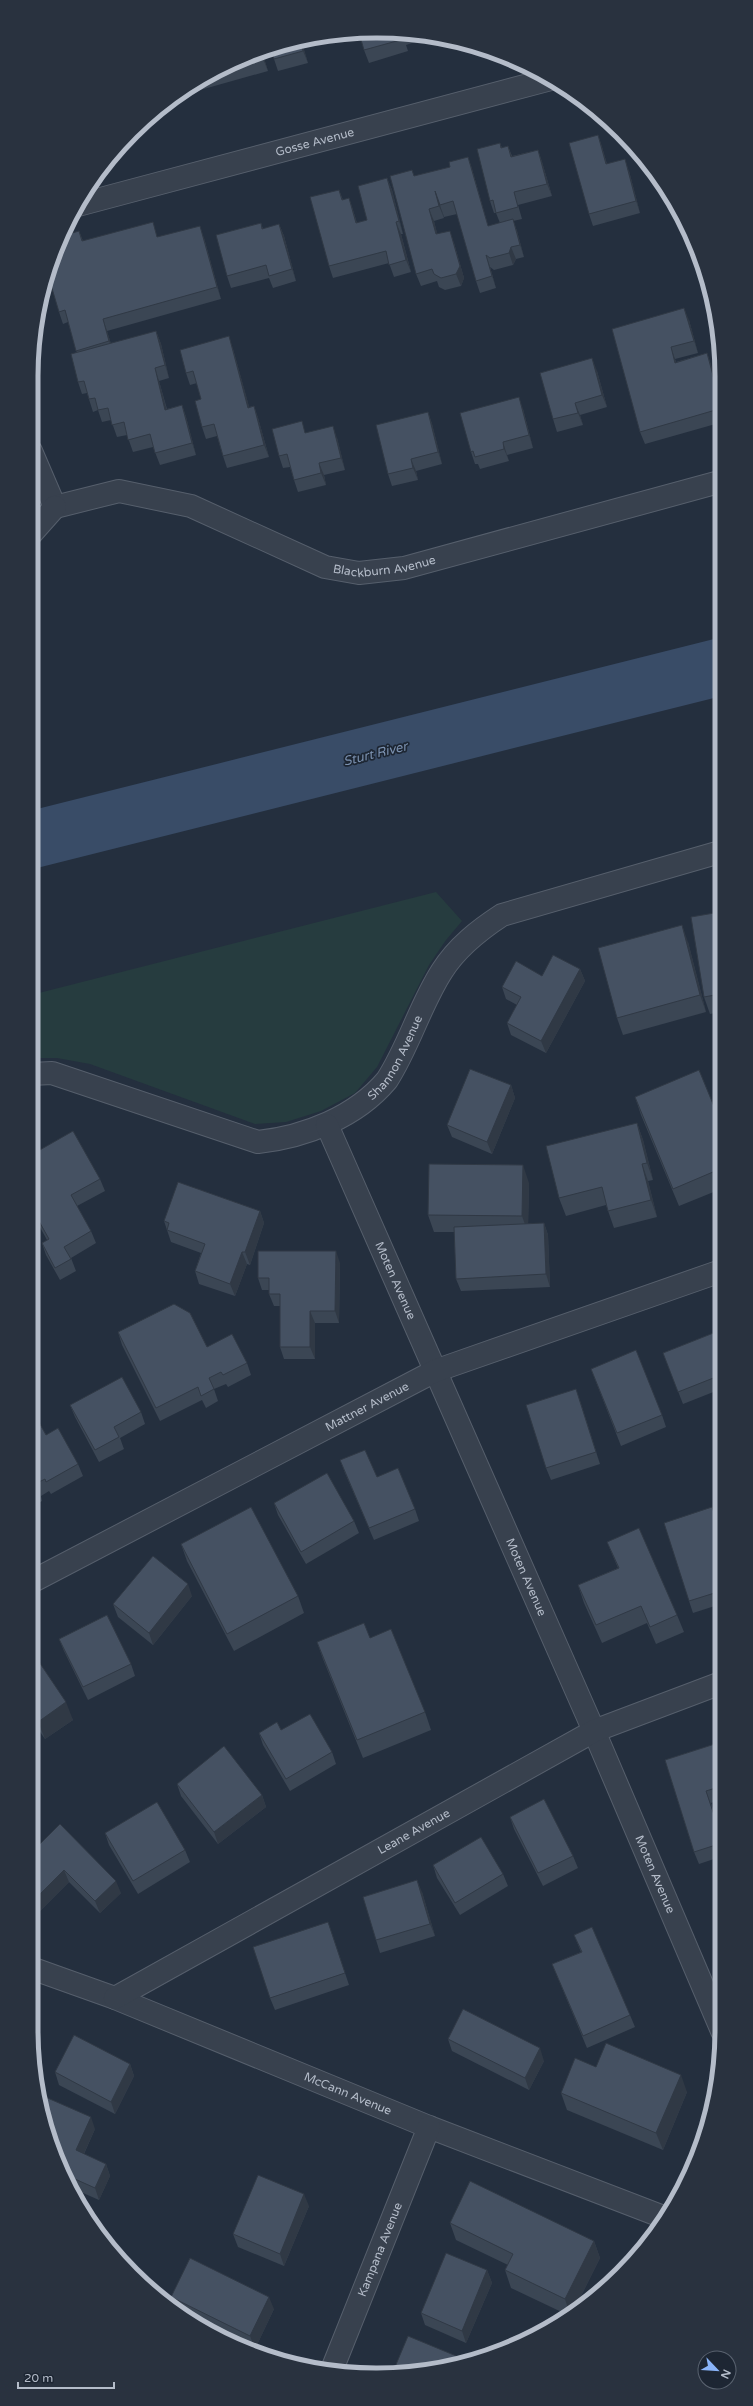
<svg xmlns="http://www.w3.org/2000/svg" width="753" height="2406" viewBox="0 0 753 2406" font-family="'Varela Round',sans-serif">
<rect width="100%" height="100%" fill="#242f3e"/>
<!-- grass -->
<path fill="#263c3f" d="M436,892L462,921L446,940L429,965L377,1067L355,1093L321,1111L286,1122L255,1124L90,1064L57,1058H31V995Z"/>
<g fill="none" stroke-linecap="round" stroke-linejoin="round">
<!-- river -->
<path stroke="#394c67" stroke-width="57" d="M31,840L720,667"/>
<defs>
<g id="minor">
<path id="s1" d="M78,205L551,79"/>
<path d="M31,451L55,507"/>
<path id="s2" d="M55,507L119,491L191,506L325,567L359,573L404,568L719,482"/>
<path d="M31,534L55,507"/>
<path id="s3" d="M31,1074L52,1073L258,1142C305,1137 356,1117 387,1080C409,1046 420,1005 442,971C457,947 479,930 502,915L720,852"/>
<path id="s4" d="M327,1125L594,1731L722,2031"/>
<path id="s5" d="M31,1582L435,1371L721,1271"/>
<path id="s6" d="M31,1968L115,1998L429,2127L666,2218"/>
<path id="s7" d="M115,1998L594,1731L721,1683"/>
<path id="s8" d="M331,2372L429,2127"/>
</g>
</defs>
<!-- minor casing -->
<use href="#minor" stroke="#565f6c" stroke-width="24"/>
<!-- minor -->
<use href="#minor" stroke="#38414e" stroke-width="22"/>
</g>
<!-- wall -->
<g fill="#3b4654">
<path d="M377,31L419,35L421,40L406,45L408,51L369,63L364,50Z"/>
<path d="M301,40L308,63L278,71L274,59Z"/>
<path d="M262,52L268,71L186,94L184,90L244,57Z"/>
<path d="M598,135L602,147L607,164L629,171L640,213L593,226L589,214Z"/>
<path d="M500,143L502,148L508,146L512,156L538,150L542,162L552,196L518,205L522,219L513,221L517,231L524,257L516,259L513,265L494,270L490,267L496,288L480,293L476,281L457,214L444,217L441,208L444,218L434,221L437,234L454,243L464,278L461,286L445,290L439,287L437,281L421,286L416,274L414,176L450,167L468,157L472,169L488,226L500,223L496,213H494L490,201Z"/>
<path d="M387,178L392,190L403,234H401L411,272L394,277L389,263L333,278L329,266L339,190L343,200L349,198L353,210L357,223L367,220Z"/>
<path d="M261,223L263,229L279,224L284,236L296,281L273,288L269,278L231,288L227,276Z"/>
<path d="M79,231L83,241L158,237L204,238L221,299L107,331L111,344L156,331L161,344L169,378L159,381L167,409L182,405L186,417L196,455L160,465L153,447L133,452L127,435L117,437L111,420L102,422L98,410L93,412L87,393L82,394L78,382L77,353L68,322L63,324L59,312Z"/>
<path d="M689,320L698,353L675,359L676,362L707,353L711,365L719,394V423L645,444L640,432L612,329Z"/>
<path d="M233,349L249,407L254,406L258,418L269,457L227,468L223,456L217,436L206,439L202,427L201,399L197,383L190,385L186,373Z"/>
<path d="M597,371L607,407L580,415L583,425L557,432L553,419Z"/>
<path d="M523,409L533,448L507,455L509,461L480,469L478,464H475L471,452Z"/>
<path d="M428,412L432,424L442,464L416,471L418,480L392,486L388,474Z"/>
<path d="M306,433L337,438L345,470L324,475L326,485L298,492L294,480L290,467L283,468L279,456Z"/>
<path d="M720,912V1012L710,1014L704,997Z"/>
<path d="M688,942L706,1012L623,1035L617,1018Z"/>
<path d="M580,969L585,981L546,1053L511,1035L507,1023L517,1005L506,999L502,987L542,976Z"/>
<path d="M511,1085L515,1098L492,1154L452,1137L447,1125Z"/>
<path d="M635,1097L720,1121L721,1189L679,1206L641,1115Z"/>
<path d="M637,1123L643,1140L653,1180L648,1181L657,1217L614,1228L606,1205L566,1216L559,1198Z"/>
<path d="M31,1155L100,1179L105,1191L77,1206L91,1231L96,1243L71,1258L76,1271L60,1280L46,1255L42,1243L47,1240L31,1211Z"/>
<path d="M529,1183L528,1224L544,1223L548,1235L550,1287L461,1291L456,1279L455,1232H434L428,1215Z"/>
<path d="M260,1211L264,1223L250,1265L247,1264L235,1296L199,1284L195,1271L201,1253L171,1242L164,1221Z"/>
<path d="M340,1263L339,1323H315V1359H284L280,1347V1306H274L269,1294V1290H262L258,1278Z"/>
<path d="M721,1330V1389L683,1404L663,1353Z"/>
<path d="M118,1332L207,1347L247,1363L251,1375L228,1387L226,1384L214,1389L218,1401L206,1408L202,1400L160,1421L122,1345Z"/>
<path d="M591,1369L662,1415L666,1427L621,1446Z"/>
<path d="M580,1401L600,1464L551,1480L546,1468Z"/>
<path d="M70,1405L141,1412L145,1424L120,1438L124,1449L99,1462L75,1417Z"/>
<path d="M31,1408L46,1435L78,1464L83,1476L51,1494L49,1491L41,1496L42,1501L31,1507Z"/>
<path d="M340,1460L377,1477L415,1509L419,1521L374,1540L345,1473Z"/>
<path d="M274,1503L354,1521L359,1533L306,1564L278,1515Z"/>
<path d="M712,1507L721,1533V1604L693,1613L689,1601Z"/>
<path d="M607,1542L677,1615L684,1632L656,1644L647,1623L602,1643L584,1603L578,1585L618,1568Z"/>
<path d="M181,1544L298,1596L304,1613L234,1651L187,1561Z"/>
<path d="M192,1596L153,1645L118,1617L113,1604Z"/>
<path d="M370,1638L425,1712L431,1730L363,1758L323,1659L317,1642Z"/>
<path d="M59,1639L131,1664L135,1676L88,1700L64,1651Z"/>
<path d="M31,1650L73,1720L45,1739L31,1719Z"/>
<path d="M281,1730L332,1752L336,1764L290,1791L263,1745L259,1733Z"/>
<path d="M721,1742L722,1799L711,1803L722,1837V1862L720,1857L699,1864L694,1852L665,1760Z"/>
<path d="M177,1784L262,1795L266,1807L218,1844L181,1796Z"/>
<path d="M510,1817L573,1856L578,1868L543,1886L514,1829Z"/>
<path d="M105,1833L185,1850L190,1862L138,1894L109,1845Z"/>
<path d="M31,1853L121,1893L100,1913L69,1882L38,1913L31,1906Z"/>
<path d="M433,1865L503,1874L508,1886L460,1915L437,1878Z"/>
<path d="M422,1892L435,1936L380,1953L376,1940Z"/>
<path d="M332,1934L349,1985L275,2010L270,1998Z"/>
<path d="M574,1935L630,2015L635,2027L587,2048L552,1964L581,1952Z"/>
<path d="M448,2039L544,2061L529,2090L452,2051Z"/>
<path d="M130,2064L134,2076L115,2114L59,2085L55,2072Z"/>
<path d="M596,2067L687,2092L663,2150L567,2110L561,2093Z"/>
<path d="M95,2129L84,2154L106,2164L110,2176L99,2200L74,2189L57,2162Z"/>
<path d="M309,2206L284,2266L238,2247L233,2234Z"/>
<path d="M450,2223L594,2241L600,2258L572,2314L570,2316L511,2288L505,2270L508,2265L456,2240Z"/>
<path d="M487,2270L492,2283L466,2343L425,2325L421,2313Z"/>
<path d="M171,2297L274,2309L255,2349L178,2311L175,2309Z"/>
</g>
<!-- shaded-wall -->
<g fill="#303945">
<path d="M300,40H301L308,63L303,51Z"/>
<path d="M261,52H262L268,71L263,59Z"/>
<path d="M598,135L602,147L610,176L606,164Z"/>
<path d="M538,150L542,162L552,196L547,184Z"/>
<path d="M468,157L472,169L492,239L488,226Z"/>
<path d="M625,159L629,171L640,213L636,201Z"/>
<path d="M387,178L392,190L403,234L399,221Z"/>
<path d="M435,191L440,205L444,218L439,206Z"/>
<path d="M349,198L353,210L360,235L356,223Z"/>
<path d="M429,209L434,221L441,247L436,234Z"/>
<path d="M513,219L517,231L524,257L520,245Z"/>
<path d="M396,222L401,234L411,272L406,260Z"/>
<path d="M279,224L284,236L296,281L292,269Z"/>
<path d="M200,226L204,238L221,299L217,287Z"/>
<path d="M450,231L454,243L464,278L461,286L456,274Z"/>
<path d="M511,247L516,259L513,265L509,253Z"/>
<path d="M486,255L490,267L496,288L492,276Z"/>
<path d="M684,308L689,320L698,353L694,341Z"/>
<path d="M103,319L107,331L114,354L109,341Z"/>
<path d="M156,331L161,344L169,378L165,365Z"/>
<path d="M229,336L233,349L253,420L248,408Z"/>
<path d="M671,347L675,359L679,375L675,363Z"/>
<path d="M707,353L711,365L719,394V398Z"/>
<path d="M592,358L597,371L607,407L602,395Z"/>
<path d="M155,368L159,381L170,422L165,410Z"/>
<path d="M519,397L523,409L533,448L529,435Z"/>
<path d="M575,403L580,415L583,425L578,413Z"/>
<path d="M182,405L186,417L196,455L192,443Z"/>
<path d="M254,406L258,418L269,457L264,445Z"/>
<path d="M428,412L432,424L442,464L438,452Z"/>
<path d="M333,426L337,438L345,470L341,458Z"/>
<path d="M503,442L507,455L509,461L504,449Z"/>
<path d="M411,459L416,471L418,480L413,468Z"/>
<path d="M319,463L324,475L326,485L321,473Z"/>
<path d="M682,925L688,942L706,1012L700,995Z"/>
<path d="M580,969L585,981L546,1053L541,1041Z"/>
<path d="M511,1085L515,1098L492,1154L487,1142Z"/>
<path d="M637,1123L643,1140L653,1180L647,1163Z"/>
<path d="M642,1164L648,1181L657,1217L651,1200Z"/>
<path d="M523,1165L529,1183L528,1233L522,1216Z"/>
<path d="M260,1211L264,1223L250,1265L245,1252Z"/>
<path d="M544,1223L548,1235L550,1287L546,1274Z"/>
<path d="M336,1251L340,1263L339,1323L335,1311Z"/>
<path d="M242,1252L247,1264L235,1296L230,1284Z"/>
<path d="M310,1311L315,1323V1359L310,1347Z"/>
<path d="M576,1389L580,1401L600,1464L596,1452Z"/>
<path d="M188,1584L192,1596L153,1645L149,1633Z"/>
<path d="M66,1702L73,1720L45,1739L38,1722Z"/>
<path d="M706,1791L722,1837V1839Z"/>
<path d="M262,1795L266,1807L218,1844L214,1832Z"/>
<path d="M64,1870L69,1882L38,1913L33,1901Z"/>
<path d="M417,1880L422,1892L435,1936L430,1924Z"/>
<path d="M116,1881L121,1893L100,1913L95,1901Z"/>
<path d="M540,2048L544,2061L529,2090L525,2078Z"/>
<path d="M130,2064L134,2076L115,2114L111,2102Z"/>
<path d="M681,2075L687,2092L663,2150L656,2133Z"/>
<path d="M91,2117L95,2129L80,2162L76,2150Z"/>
<path d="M106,2164L110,2176L99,2200L95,2188Z"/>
<path d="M304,2194L309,2206L284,2266L280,2254Z"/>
<path d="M594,2241L600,2258L572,2314L570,2315L565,2299Z"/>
<path d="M487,2270L492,2283L466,2343L462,2331Z"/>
<path d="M269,2297L274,2309L255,2349L250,2336Z"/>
</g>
<!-- building -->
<g fill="#455162" stroke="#303945">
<path d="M377,31L402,33L404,39L364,50L359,33Z"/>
<path d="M300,40L303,51L274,59L271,49Z"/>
<path d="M261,52L263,59L216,72L244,57Z"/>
<path d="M598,135L606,164L625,159L636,201L589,214L569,143Z"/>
<path d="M500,143L501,148L508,146L511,157L538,150L547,184L514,192L518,207L496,213L493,200L490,201L477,149Z"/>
<path d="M468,157L488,226L513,219L520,245L511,247L509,253L490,258L486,255L492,276L476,281L453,201L440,205L435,191L439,206L429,209L436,234L450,231L460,266L456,274L441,278L434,274L432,269L416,274L390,176L412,170L414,176L450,167L449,162Z"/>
<path d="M387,178L399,221L396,222L406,260L389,265L386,251L329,266L310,197L339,190L342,200L349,198L356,223L367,220L358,186Z"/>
<path d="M153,222L157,237L200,226L217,287L103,319L109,341L76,351L65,310L59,312L48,275L57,244L62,236L79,231L82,241Z"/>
<path d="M261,223L262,229L279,224L292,269L269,276L266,265L227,276L216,235Z"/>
<path d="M684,308L694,341L671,347L675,363L707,353L719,398V409L640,432L612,329Z"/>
<path d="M156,331L165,365L155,368L165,410L182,405L192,443L155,453L150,434L128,440L124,422L112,425L108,408L98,410L95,398L89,399L84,381L78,382L71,354Z"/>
<path d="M229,336L248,408L254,406L264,445L223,456L214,424L202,427L195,401L201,399L193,371L186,373L180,350Z"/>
<path d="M592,358L602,395L575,403L578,413L553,419L540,373Z"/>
<path d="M519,397L529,435L503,442L504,449L475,457L473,451L471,452L460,413Z"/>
<path d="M428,412L438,452L411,459L413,468L388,474L376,425Z"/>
<path d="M302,421L305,433L333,426L341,458L319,463L321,473L294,480L287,454L279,456L272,429Z"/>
<path d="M720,912V994L704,997L691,917Z"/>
<path d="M682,925L700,995L617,1018L598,948Z"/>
<path d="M553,955L580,969L541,1041L507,1023L521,997L502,987L516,961L542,976Z"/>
<path d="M470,1069L511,1085L487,1142L447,1125Z"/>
<path d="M699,1070L720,1121V1169L673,1189L635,1097Z"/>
<path d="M637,1123L647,1163L642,1164L651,1200L608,1211L602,1187L559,1198L546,1146Z"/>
<path d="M73,1131L100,1179L71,1195L91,1231L64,1247L71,1259L55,1268L42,1243L49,1239L31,1207V1155Z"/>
<path d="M429,1164L523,1165L522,1216L428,1215Z"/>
<path d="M178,1182L260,1211L245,1252H242L230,1284L195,1271L205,1244L167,1230L169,1223L164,1221Z"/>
<path d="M544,1223L546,1274L456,1279L454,1227Z"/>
<path d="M258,1251H336L335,1311H310V1347H280V1294H269V1278H258Z"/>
<path d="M174,1304L190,1313L207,1347L232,1334L247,1363L223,1375L221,1372L209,1378L214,1389L201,1396L198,1387L156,1408L118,1332Z"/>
<path d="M721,1330V1375L678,1392L663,1353Z"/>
<path d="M636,1350L662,1415L617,1433L591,1369Z"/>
<path d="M122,1377L141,1412L114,1427L119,1437L95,1450L70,1405Z"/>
<path d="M576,1389L596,1452L546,1468L526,1405Z"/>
<path d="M31,1408L46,1435L58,1428L78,1464L46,1482L45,1479L35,1484L38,1489L31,1493Z"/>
<path d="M365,1450L377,1477L398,1468L415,1509L369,1528L340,1460Z"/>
<path d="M327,1473L354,1521L301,1552L274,1503Z"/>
<path d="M251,1507L298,1596L227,1634L181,1544Z"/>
<path d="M712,1507L721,1534V1591L689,1601L664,1523Z"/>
<path d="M639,1528L677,1615L650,1627L641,1606L596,1625L578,1585L619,1568L607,1542Z"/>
<path d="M153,1556L188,1584L149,1633L113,1604Z"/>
<path d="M107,1615L131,1664L83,1687L59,1639Z"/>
<path d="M364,1623L370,1638L391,1629L425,1712L357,1740L317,1642Z"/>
<path d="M31,1650L66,1702L38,1722L31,1711Z"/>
<path d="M310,1714L332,1752L286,1779L259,1733L277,1722L281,1730Z"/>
<path d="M721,1742L722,1786L706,1791L722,1839V1843L694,1852L665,1760Z"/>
<path d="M224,1746L262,1795L214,1832L177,1784Z"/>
<path d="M544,1799L573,1856L538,1873L510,1817Z"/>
<path d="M157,1802L185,1850L133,1881L105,1833Z"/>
<path d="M60,1824L116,1881L95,1901L64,1870L33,1901L31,1899V1853Z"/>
<path d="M481,1837L503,1874L455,1903L433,1865Z"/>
<path d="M417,1880L430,1924L376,1940L363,1897Z"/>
<path d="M328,1922L345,1973L270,1998L253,1947Z"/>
<path d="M592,1927L630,2015L583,2036L552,1964L582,1952L574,1935Z"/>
<path d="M463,2009L540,2048L525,2078L448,2039Z"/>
<path d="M74,2035L130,2064L111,2102L55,2072Z"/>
<path d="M606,2043L681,2075L656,2133L561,2093L575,2058L596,2067Z"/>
<path d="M43,2096L91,2117L76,2150L106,2164L95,2188L66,2175L57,2162L40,2103Z"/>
<path d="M258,2175L304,2194L280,2254L233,2234Z"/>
<path d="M470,2181L594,2241L565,2299L505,2270L513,2254L450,2223Z"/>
<path d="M446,2253L487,2270L462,2331L421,2313Z"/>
<path d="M190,2258L269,2297L250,2336L171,2297Z"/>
<path d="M408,2336L466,2360L465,2363L399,2374H392Z"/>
</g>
<g text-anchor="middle" stroke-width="3.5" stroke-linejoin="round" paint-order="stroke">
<!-- street labels -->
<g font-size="12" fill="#b4bcc9" stroke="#1d2633">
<text dy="4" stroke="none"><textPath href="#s1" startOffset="245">Gosse Avenue</textPath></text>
<text dy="4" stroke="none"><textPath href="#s2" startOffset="347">Blackburn Avenue</textPath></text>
<text dy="4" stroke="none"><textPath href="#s3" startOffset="408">Shannon Avenue</textPath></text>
<text dy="4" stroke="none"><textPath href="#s4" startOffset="170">Moten Avenue</textPath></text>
<text dy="4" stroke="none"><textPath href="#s5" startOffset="379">Mattner Avenue</textPath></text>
<text dy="4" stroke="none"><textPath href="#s4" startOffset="494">Moten Avenue</textPath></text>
<text dy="4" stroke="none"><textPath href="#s7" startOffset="342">Leane Avenue</textPath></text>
<text dy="4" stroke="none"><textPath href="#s4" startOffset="818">Moten Avenue</textPath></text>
<text dy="4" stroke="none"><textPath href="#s6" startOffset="341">McCann Avenue</textPath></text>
<text dy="4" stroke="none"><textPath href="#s8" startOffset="132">Kampana Avenue</textPath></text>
</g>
<!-- water labels -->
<g font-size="13" font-style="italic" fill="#7c92b1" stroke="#1d2633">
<text transform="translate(375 753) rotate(-14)" y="5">Sturt River</text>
</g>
</g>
<!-- crop -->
<path d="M0 0H753V2406H0ZM376 38H377A338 338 0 0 1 715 376V2030A338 338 0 0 1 377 2368H376A338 338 0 0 1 38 2030V376A338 338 0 0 1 376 38Z" fill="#29323f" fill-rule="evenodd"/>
<path fill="none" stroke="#b4bcc9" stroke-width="5" d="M376 38H377A338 338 0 0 1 715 376V2030A338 338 0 0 1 377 2368H376A338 338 0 0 1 38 2030V376A338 338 0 0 1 376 38Z"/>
<!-- north arrow -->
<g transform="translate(717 2370) rotate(115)"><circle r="19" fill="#1d2633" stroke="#59626f"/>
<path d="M0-3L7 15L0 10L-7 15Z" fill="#8ab4f8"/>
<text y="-6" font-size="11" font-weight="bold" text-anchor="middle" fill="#b4bcc9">N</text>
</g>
<!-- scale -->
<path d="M18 2382v6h96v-6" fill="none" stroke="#b4bcc9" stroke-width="2"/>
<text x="24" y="2382" font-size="12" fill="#b4bcc9" stroke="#1d2633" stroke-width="3" paint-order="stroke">20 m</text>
</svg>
